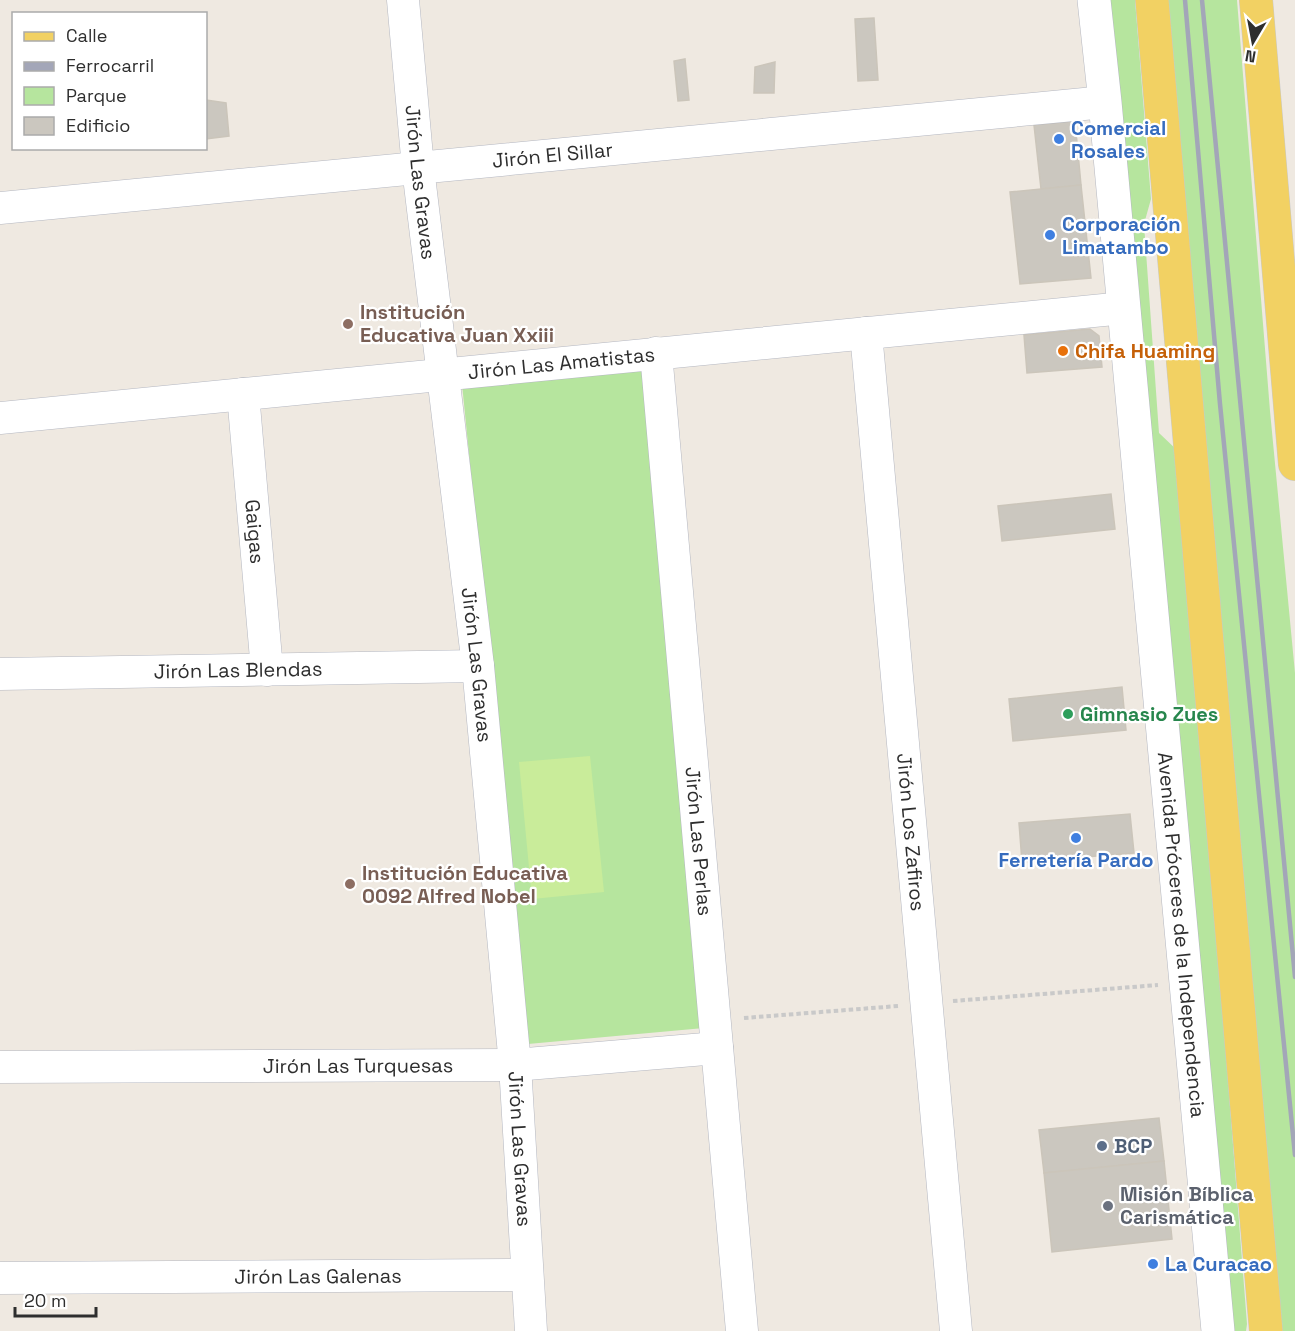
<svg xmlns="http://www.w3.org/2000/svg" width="1295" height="1331" viewBox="0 0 1295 1331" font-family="'Space Grotesk',sans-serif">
<rect width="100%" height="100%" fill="#efe9e1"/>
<!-- green -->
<g fill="#b6e59e">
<path d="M1110,0H1135L1151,199L1144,224L1159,433L1179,452L1247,1324L1246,1331H1232Z"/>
<path d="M1168,0H1237L1270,411L1295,673V1331H1280Z"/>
<path d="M642,365L704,1028L528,1044L462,384Z"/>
</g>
<!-- pitch -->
<path fill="#c9ec9a" d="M590,756L604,892L532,899L519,762Z"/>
<!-- building -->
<g fill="#cbc7bf" stroke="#cbc5ba" stroke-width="1.5">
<path d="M874,18L878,80L858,81L855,19Z"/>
<path d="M685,59L689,100L678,101L674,61Z"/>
<path d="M775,62L774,93H754L755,67Z"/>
<path d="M206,100L226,103L229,136L206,139Z"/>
<path d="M1075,121L1081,185L1041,189L1034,125Z"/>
<path d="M1081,185L1091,278L1020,284L1010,192Z"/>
<path d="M1090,329L1099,336L1102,367L1027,373L1024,335Z"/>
<path d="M1111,494L1115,529L1002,541L998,506Z"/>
<path d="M1122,687L1126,730L1013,741L1009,699Z"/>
<path d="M1130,814L1134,853L1022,862L1019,823Z"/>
<path d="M1159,1118L1164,1161L1044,1173L1039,1130Z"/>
<path d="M1164,1161L1172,1239L1052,1252L1044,1173Z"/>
</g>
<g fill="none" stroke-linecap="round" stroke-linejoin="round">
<defs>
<g id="street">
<path id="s1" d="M403,0L418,168L478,666L515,1065L531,1331"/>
<path id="s2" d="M0,208L1105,102"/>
<path id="s3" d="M866,333L956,1331"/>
<path id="s4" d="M656,353L742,1331"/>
<path id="s5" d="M243,394L267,670"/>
<path id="s6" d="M0,418L1124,308"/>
<path id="s7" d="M0,674L478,666"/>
<path id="s8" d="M0,1067L515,1065L717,1048"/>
<path id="s9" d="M0,1278L527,1275"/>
</g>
<g id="secondary">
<path id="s10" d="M1094,0L1105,102L1218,1331"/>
</g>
<g id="primary">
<path d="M1152,0L1266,1331"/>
<path d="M1256,0L1295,464"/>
</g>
</defs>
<!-- street casing -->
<use href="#street" stroke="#b4b7c1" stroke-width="33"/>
<!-- secondary casing -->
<use href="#secondary" stroke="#b4b7c1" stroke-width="34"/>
<!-- primary casing -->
<use href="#primary" stroke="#c9c9c9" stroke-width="34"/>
<!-- path -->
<g stroke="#c9c9c9" stroke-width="4" stroke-dasharray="4.5 3" stroke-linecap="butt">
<path d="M953,1001L1158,985"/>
<path d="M744,1018L898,1006"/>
</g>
<!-- street -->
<use href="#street" stroke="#fff" stroke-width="32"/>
<!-- secondary -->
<use href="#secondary" stroke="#fff" stroke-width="33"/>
<!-- primary -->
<use href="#primary" stroke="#f2d163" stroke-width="33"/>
<!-- rail -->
<g stroke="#a3a6b8" stroke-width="4.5">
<path d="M1185,0L1220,404L1295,1155"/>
<path d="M1202,0L1295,977"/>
</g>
</g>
<!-- markers -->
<g fill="#3f7fe0" stroke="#fff" stroke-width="2">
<circle cx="1059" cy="139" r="6"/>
<circle cx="1050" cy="235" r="6"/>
<circle cx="1076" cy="838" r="6"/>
<circle cx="1153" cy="1264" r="6"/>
</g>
<g fill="#8d6e63" stroke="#fff" stroke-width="2">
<circle cx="348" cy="324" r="6"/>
<circle cx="350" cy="884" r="6"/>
</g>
<circle fill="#e8710a" stroke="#fff" stroke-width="2" cx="1063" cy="351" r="6"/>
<circle fill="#2e9e5b" stroke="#fff" stroke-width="2" cx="1068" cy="714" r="6"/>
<circle fill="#5c6f8a" stroke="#fff" stroke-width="2" cx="1102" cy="1146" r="6"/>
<circle fill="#6b7280" stroke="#fff" stroke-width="2" cx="1108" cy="1206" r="6"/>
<g text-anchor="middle" stroke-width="4.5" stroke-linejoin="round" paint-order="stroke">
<!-- shop labels -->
<g font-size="20" font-weight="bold" fill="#366cbe" stroke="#fff" text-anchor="start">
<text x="1071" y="135">Comercial<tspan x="1071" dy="23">Rosales</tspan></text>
<text x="1062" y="231">Corporación<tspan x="1062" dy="23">Limatambo</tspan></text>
<text x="1076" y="867" text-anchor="middle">Ferretería Pardo</text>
<text x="1165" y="1271">La Curacao</text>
</g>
<!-- street labels -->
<g font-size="20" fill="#2e2e2e" stroke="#fff">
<text dy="7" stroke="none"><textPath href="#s2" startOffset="555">Jirón El Sillar</textPath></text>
<text dy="7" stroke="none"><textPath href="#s1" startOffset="183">Jirón Las Gravas</textPath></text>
<text dy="7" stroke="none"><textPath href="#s6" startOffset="564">Jirón Las Amatistas</textPath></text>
<text dy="7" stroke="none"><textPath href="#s5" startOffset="138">Gaigas</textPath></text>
<text dy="7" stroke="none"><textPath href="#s1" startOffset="669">Jirón Las Gravas</textPath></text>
<text dy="7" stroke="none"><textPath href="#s7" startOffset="238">Jirón Las Blendas</textPath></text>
<text dy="7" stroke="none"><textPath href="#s3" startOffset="501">Jirón Los Zafiros</textPath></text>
<text dy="7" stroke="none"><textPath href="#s4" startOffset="490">Jirón Las Perlas</textPath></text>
<text dy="7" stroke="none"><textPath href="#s10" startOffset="939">Avenida Próceres de la Independencia</textPath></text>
<text dy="7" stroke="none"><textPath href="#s8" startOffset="358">Jirón Las Turquesas</textPath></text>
<text dy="7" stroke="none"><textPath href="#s1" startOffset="1155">Jirón Las Gravas</textPath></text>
<text dy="7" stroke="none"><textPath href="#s9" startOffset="318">Jirón Las Galenas</textPath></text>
</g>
<!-- education labels -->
<g font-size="20" font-weight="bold" fill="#785e54" stroke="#fff" text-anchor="start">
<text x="360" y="319">Institución<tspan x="360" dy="23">Educativa Juan Xxiii</tspan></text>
<text x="362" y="880">Institución Educativa<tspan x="362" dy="23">0092 Alfred Nobel</tspan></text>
</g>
<!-- food labels -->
<g font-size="20" font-weight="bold" fill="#c56008" stroke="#fff" text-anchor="start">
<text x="1075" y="358">Chifa Huaming</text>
</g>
<!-- leisure labels -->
<g font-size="20" font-weight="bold" fill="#27864d" stroke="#fff" text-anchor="start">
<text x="1080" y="721">Gimnasio Zues</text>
</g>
<!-- service labels -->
<g font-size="20" font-weight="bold" fill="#4e5e75" stroke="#fff" text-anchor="start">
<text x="1114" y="1153">BCP</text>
</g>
<!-- worship labels -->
<g font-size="20" font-weight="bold" fill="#5b616d" stroke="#fff" text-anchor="start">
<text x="1120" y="1201">Misión Bíblica<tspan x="1120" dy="23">Carismática</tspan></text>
</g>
</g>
<!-- legend -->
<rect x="12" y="12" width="195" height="138" fill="#ffffff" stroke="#ababab" stroke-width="1.5"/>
<rect x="24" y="32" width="30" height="9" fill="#f2d163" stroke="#ababab" stroke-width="1.5"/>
<text x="66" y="42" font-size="18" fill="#2e2e2e">Calle</text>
<rect x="24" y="62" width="30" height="9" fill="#a3a6b8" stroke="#ababab" stroke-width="1.5"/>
<text x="66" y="72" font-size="18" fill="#2e2e2e">Ferrocarril</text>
<rect x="24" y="87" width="30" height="18" fill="#b6e59e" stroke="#ababab" stroke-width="1.5"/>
<text x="66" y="102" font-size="18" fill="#2e2e2e">Parque</text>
<rect x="24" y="117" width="30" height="18" fill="#cbc7bf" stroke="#ababab" stroke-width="1.5"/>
<text x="66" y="132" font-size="18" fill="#2e2e2e">Edificio</text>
<!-- north arrow -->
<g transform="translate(1253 42) rotate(190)" stroke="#ffffff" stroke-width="4.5" paint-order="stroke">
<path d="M0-4.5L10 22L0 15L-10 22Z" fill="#2e2e2e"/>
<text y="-9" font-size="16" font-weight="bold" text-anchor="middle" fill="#2e2e2e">N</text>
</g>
<!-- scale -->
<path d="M15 1307v9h81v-9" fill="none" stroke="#2e2e2e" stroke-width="3"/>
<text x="24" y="1307" font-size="18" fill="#2e2e2e" stroke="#ffffff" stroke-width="4.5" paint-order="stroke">20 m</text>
</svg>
